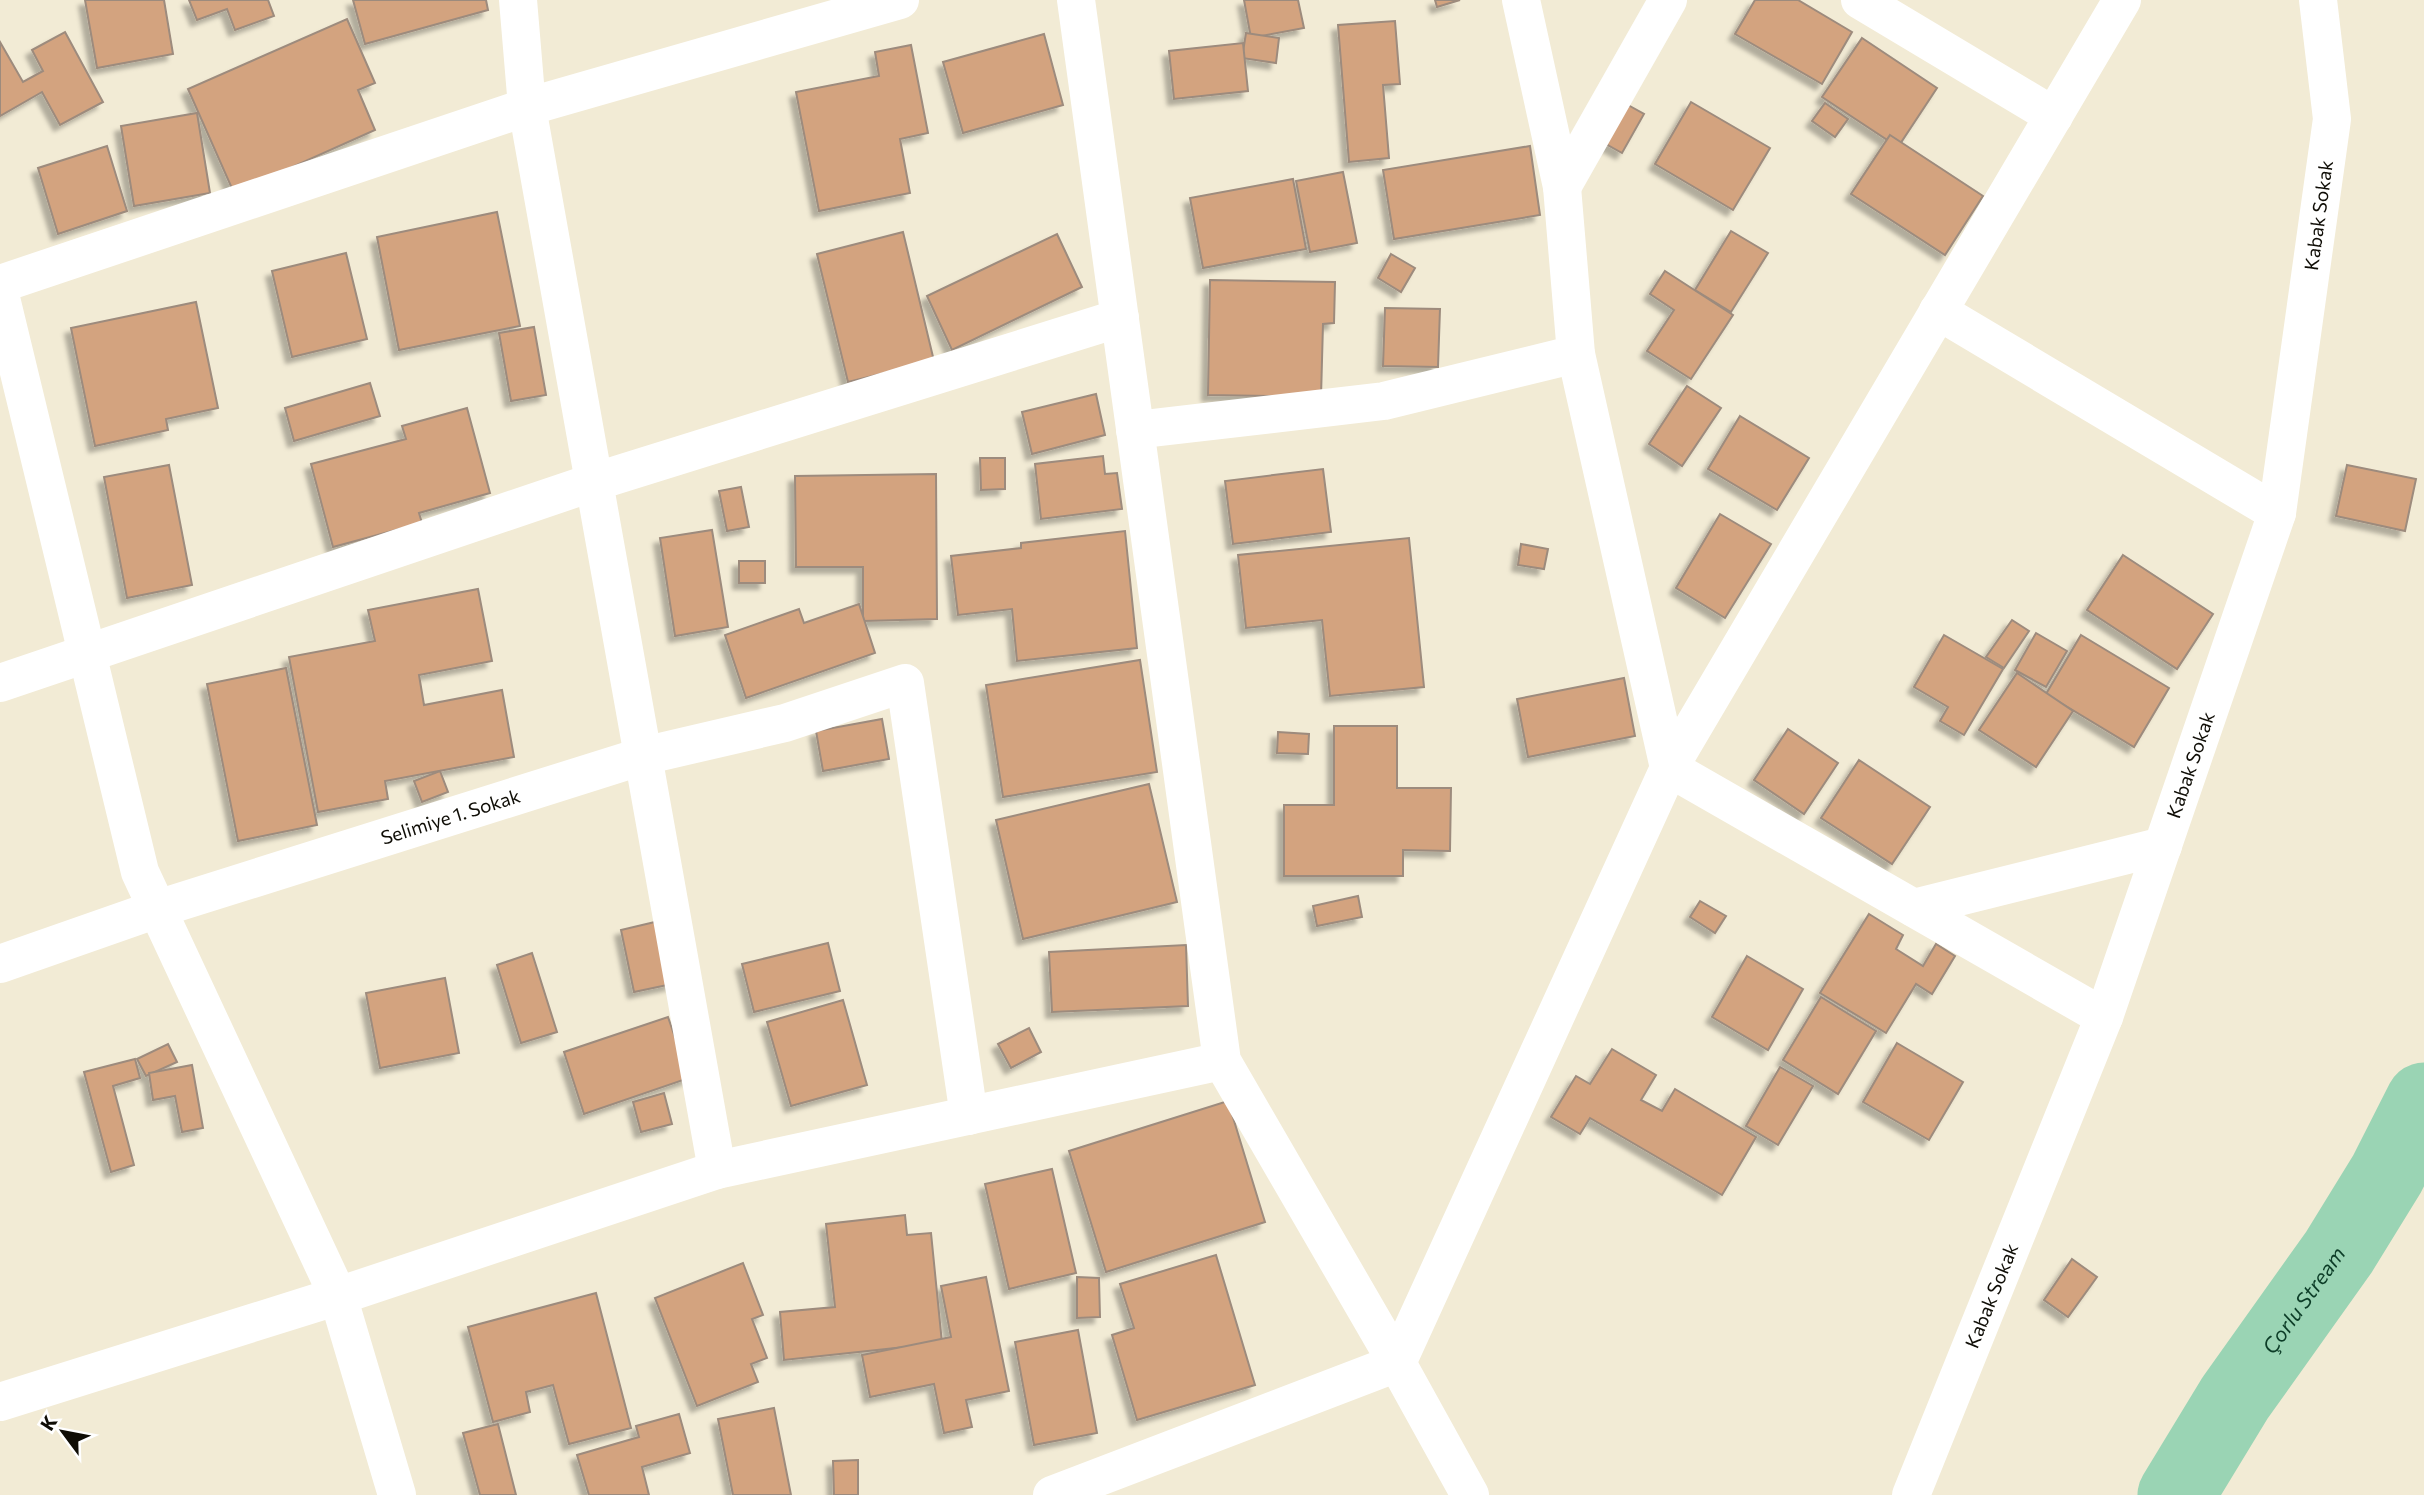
<svg xmlns="http://www.w3.org/2000/svg" width="2424" height="1495" viewBox="0 0 2424 1495" font-family="Commissioner,sans-serif">
<defs>
<filter id="shadow"><feDropShadow dx="-6" dy="6" stdDeviation="2" flood-color="#0004"/></filter>
</defs>
<rect width="100%" height="100%" fill="#f2ebd5"/>
<g fill="none" stroke-linecap="round" stroke-linejoin="round">
<!-- river -->
<path stroke="#9ad4b4" stroke-width="77" id="s1" d="M2176,1495L2235,1398L2339,1252L2387,1174L2424,1101"/>
</g>
<!-- building -->
<g fill="#d3a37f" stroke="#9d8b7d" stroke-width="2" filter="url(#shadow)">
<path d="M85,0H164L173,54L97,68Z"/>
<path d="M189,0H268L274,16L235,30L227,9L197,20Z"/>
<path d="M353,0H486L488,10L365,44Z"/>
<path d="M1244,0H1298L1304,28L1251,38Z"/>
<path d="M1435,0H1460L1437,7Z"/>
<path d="M1755,0H1798L1852,32L1822,84L1735,34Z"/>
<path d="M347,19L375,83L358,90L375,130L234,193L188,89Z"/>
<path d="M1395,21L1400,84L1383,85L1389,158L1349,162L1338,25Z"/>
<path d="M65,32L103,102L60,125L42,92L0,116V42L23,82L43,71L32,50Z"/>
<path d="M1246,33L1279,38L1276,63L1242,58Z"/>
<path d="M1044,34L1063,105L963,133L943,62Z"/>
<path d="M1862,38L1937,88L1898,147L1822,97Z"/>
<path d="M1243,43L1248,91L1174,99L1169,51Z"/>
<path d="M911,45L928,133L900,139L910,193L819,211L796,92L879,76L875,52Z"/>
<path d="M1691,102L1770,148L1733,210L1655,164Z"/>
<path d="M1825,103L1848,119L1835,137L1812,121Z"/>
<path d="M1628,105L1644,114L1622,153L1606,144Z"/>
<path d="M197,113L210,193L134,206L121,126Z"/>
<path d="M1890,135L1983,196L1945,255L1851,194Z"/>
<path d="M107,146L127,211L58,234L38,168Z"/>
<path d="M1530,146L1540,215L1394,239L1383,170Z"/>
<path d="M1343,172L1357,243L1310,252L1296,181Z"/>
<path d="M1293,179L1306,249L1203,268L1190,198Z"/>
<path d="M497,212L520,326L399,350L377,237Z"/>
<path d="M1731,231L1768,253L1731,312L1695,290Z"/>
<path d="M903,232L934,361L848,382L817,254Z"/>
<path d="M1057,234L1082,287L952,350L927,296Z"/>
<path d="M346,253L367,339L292,357L272,271Z"/>
<path d="M1391,254L1415,268L1401,292L1378,278Z"/>
<path d="M1665,271L1733,315L1691,379L1647,351L1674,310L1650,294Z"/>
<path d="M1210,280L1335,282L1334,323L1323,324L1321,397L1208,395Z"/>
<path d="M196,302L218,408L166,419L168,430L95,446L71,328Z"/>
<path d="M1385,308L1440,309L1438,367L1383,366Z"/>
<path d="M534,327L546,395L511,401L499,333Z"/>
<path d="M370,383L380,416L294,441L285,408Z"/>
<path d="M1687,386L1721,408L1682,466L1649,444Z"/>
<path d="M1096,394L1105,435L1032,454L1022,412Z"/>
<path d="M467,408L490,493L419,513L422,523L333,547L311,464L406,439L402,426Z"/>
<path d="M1740,416L1809,458L1777,510L1708,469Z"/>
<path d="M1103,456L1105,474L1117,473L1122,509L1041,519L1035,464Z"/>
<path d="M980,458H1005V489L981,490Z"/>
<path d="M169,465L192,585L127,598L104,477Z"/>
<path d="M2347,465L2416,479L2405,531L2336,516Z"/>
<path d="M1323,469L1331,532L1233,544L1225,481Z"/>
<path d="M936,474L937,619L863,621V567H796L795,476Z"/>
<path d="M741,487L749,527L727,531L719,491Z"/>
<path d="M1720,514L1771,544L1725,618L1676,588Z"/>
<path d="M712,530L728,627L675,636L660,538Z"/>
<path d="M1125,531L1137,648L1017,661L1012,609L958,615L951,556L1021,548V543Z"/>
<path d="M1409,538L1424,687L1330,696L1322,620L1246,628L1238,555Z"/>
<path d="M1521,544L1548,549L1544,569L1518,565Z"/>
<path d="M2123,555L2213,614L2177,669L2087,610Z"/>
<rect x="739" y="561" width="26" height="22"/>
<path d="M478,589L492,661L419,675L424,705L502,690L514,757L385,781L388,799L318,812L289,657L375,641L368,610Z"/>
<path d="M859,604L875,653L746,698L725,635L799,609L804,623Z"/>
<path d="M2012,620L2029,631L2004,668L1986,657Z"/>
<path d="M2036,633L2067,651L2046,687L2015,670Z"/>
<path d="M1944,635L2003,669L1964,735L1940,721L1948,707L1914,687Z"/>
<path d="M2081,635L2169,688L2134,747L2046,694Z"/>
<path d="M1140,660L1157,772L1003,797L986,685Z"/>
<path d="M286,668L317,825L238,841L207,684Z"/>
<path d="M2017,673L2073,711L2036,767L1979,730Z"/>
<path d="M1624,678L1635,736L1528,757L1517,699Z"/>
<path d="M882,719L889,759L823,771L816,731Z"/>
<path d="M1334,726H1397V788H1451L1450,851L1403,850V876H1284V805H1334Z"/>
<path d="M1788,729L1838,763L1804,814L1754,780Z"/>
<path d="M1278,732L1309,734L1308,754L1277,753Z"/>
<path d="M1859,760L1930,807L1892,864L1821,818Z"/>
<path d="M440,771L448,792L422,802L414,781Z"/>
<path d="M1149,784L1177,902L1023,939L996,820Z"/>
<path d="M1358,896L1362,917L1317,926L1313,906Z"/>
<path d="M1700,901L1726,916L1715,933L1690,917Z"/>
<path d="M1869,914L1903,935L1896,949L1923,966L1936,944L1955,956L1932,994L1916,984L1886,1033L1820,993Z"/>
<path d="M659,921L672,984L634,992L621,930Z"/>
<path d="M828,943L840,991L754,1012L742,964Z"/>
<path d="M1186,945L1188,1006L1052,1012L1049,952Z"/>
<path d="M532,953L557,1032L521,1043L497,965Z"/>
<path d="M1747,956L1803,989L1768,1050L1712,1017Z"/>
<path d="M445,978L459,1053L380,1068L366,993Z"/>
<path d="M1821,997L1876,1031L1838,1094L1783,1060Z"/>
<path d="M843,1000L867,1085L791,1106L767,1022Z"/>
<path d="M668,1017L689,1078L584,1114L564,1052Z"/>
<path d="M1029,1028L1041,1052L1011,1068L998,1044Z"/>
<path d="M1897,1043L1963,1082L1929,1140L1863,1102Z"/>
<path d="M168,1044L177,1062L146,1076L137,1059Z"/>
<path d="M1612,1049L1656,1075L1641,1100L1662,1111L1675,1089L1756,1137L1722,1195L1590,1118L1580,1134L1551,1117L1576,1076L1590,1084Z"/>
<path d="M135,1059L140,1078L113,1086L134,1165L111,1172L84,1072Z"/>
<path d="M192,1065L203,1128L182,1132L175,1096L153,1100L149,1073Z"/>
<path d="M1780,1067L1813,1086L1778,1145L1746,1126Z"/>
<path d="M664,1093L672,1124L641,1132L633,1102Z"/>
<path d="M1228,1101L1265,1222L1106,1272L1069,1151Z"/>
<path d="M1052,1169L1076,1273L1009,1289L985,1184Z"/>
<path d="M905,1215L907,1235L931,1233L942,1343L784,1360L780,1312L835,1307L826,1224Z"/>
<path d="M1216,1255L1255,1385L1137,1420L1112,1335L1134,1328L1120,1284Z"/>
<path d="M2072,1259L2097,1277L2068,1317L2044,1300Z"/>
<path d="M743,1263L763,1315L752,1319L767,1358L751,1364L758,1382L697,1406L655,1298Z"/>
<path d="M986,1277L1009,1391L966,1400L972,1427L944,1433L934,1384L870,1397L862,1355L951,1337L941,1286Z"/>
<path d="M1077,1277L1099,1278L1100,1317L1077,1318Z"/>
<path d="M596,1293L631,1428L569,1444L553,1385L526,1392L530,1412L493,1422L468,1327Z"/>
<path d="M1078,1330L1097,1433L1034,1445L1015,1342Z"/>
<path d="M774,1408L791,1495H733L718,1419Z"/>
<path d="M679,1414L690,1453L642,1467L649,1495H589L577,1455L639,1437L636,1426Z"/>
<path d="M498,1424L516,1495H480L463,1433Z"/>
<path d="M858,1460V1495H834L833,1461Z"/>
</g>
<g fill="none" stroke-linecap="round" stroke-linejoin="round">
<!-- street -->
<g stroke="#fff" stroke-width="38">
<path d="M518,0L527,107L717,1170"/>
<path d="M1076,0L1222,1061L1397,1363L1470,1495"/>
<path d="M1521,0L1562,187L1576,354L1669,768L2104,1017"/>
<path d="M1860,0L2054,116"/>
<path d="M1562,187L1668,0"/>
<path d="M0,284L527,107L900,0"/>
<path d="M0,294L140,872L338,1296L397,1495"/>
<path d="M1938,311L2277,513"/>
<path d="M1135,430L1384,401L1576,354"/>
<path d="M0,683L594,482L1120,318"/>
<path d="M1914,908L2163,846"/>
<path id="s2" d="M0,964L157,909L643,756L785,723L905,683L969,1116"/>
<path d="M0,1402L338,1296L717,1170L1222,1061"/>
<path d="M1052,1495L1397,1363L1669,768L2122,0"/>
<path id="s3" d="M1911,1495L2104,1017L2277,513L2332,119L2318,0"/>
</g>
</g>
<g text-anchor="middle" stroke-width="5" stroke-linejoin="round" paint-order="stroke">
<!-- street labels -->
<g font-size="19" fill="#0f0d06" stroke="#fff">
<text dy="7" stroke="none"><textPath href="#s3" startOffset="1349">Kabak Sokak</textPath></text>
<text dy="7" stroke="none"><textPath href="#s3" startOffset="782">Kabak Sokak</textPath></text>
<text dy="7" stroke="none"><textPath href="#s2" startOffset="474">Selimiye 1. Sokak</textPath></text>
<text dy="7" stroke="none"><textPath href="#s3" startOffset="215">Kabak Sokak</textPath></text>
</g>
<!-- water labels -->
<g font-size="21" font-style="italic" fill="#0c3c27" stroke="#fff">
<text dy="7" stroke="none"><textPath href="#s1" startOffset="233">Çorlu Stream</textPath></text>
</g>
</g>
<!-- north arrow -->
<g transform="translate(63 1432) rotate(302)" stroke="#ffffff" stroke-width="5" paint-order="stroke">
<path d="M0-5L12 26L0 18L-12 26Z" fill="#0f0d06"/>
<text y="-10" font-size="19" font-weight="bold" text-anchor="middle" fill="#0f0d06">K</text>
</g>
</svg>
